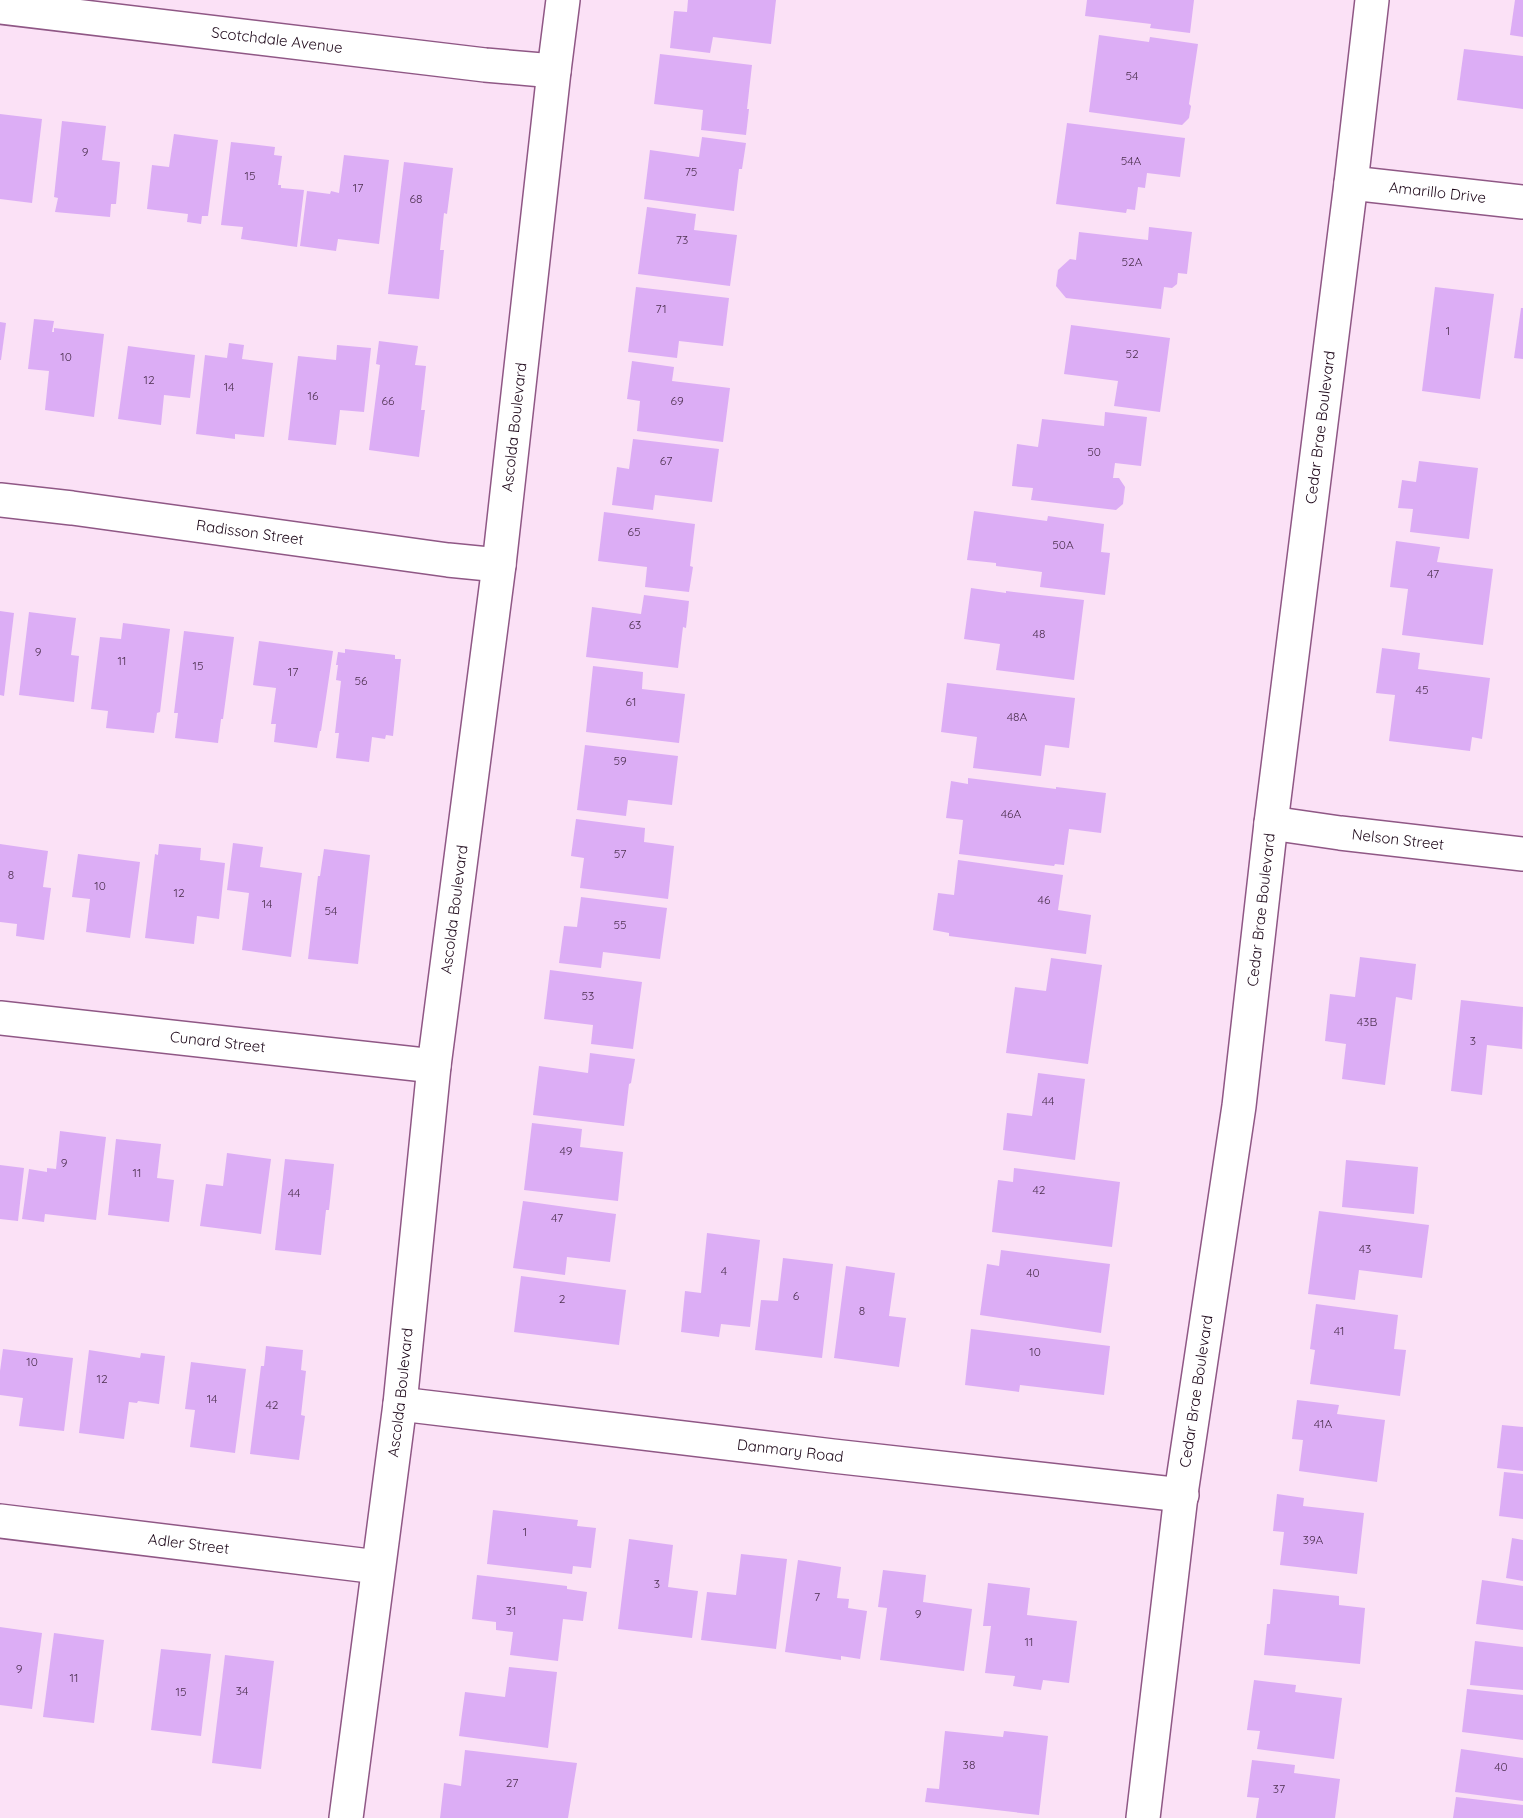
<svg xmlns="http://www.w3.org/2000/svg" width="1523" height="1818" viewBox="0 0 1523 1818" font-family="Quicksand,sans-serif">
<rect width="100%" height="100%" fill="#fbe1f6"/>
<!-- building -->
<g fill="#dcadf5">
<path d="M688,0H776L771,44L713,37L710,53L670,48L674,11L687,12Z"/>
<path d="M1087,0H1194L1190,33L1150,28L1151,24L1085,16Z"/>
<path d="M1515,0H1523V37L1510,35Z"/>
<path d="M1099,35L1149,42L1150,37L1198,44L1189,104L1191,106L1189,118L1182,125L1089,112Z"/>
<path d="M1464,49L1523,56V109L1457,100Z"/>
<path d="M660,54L752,65L747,109H749L746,135L701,130L703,110L654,104Z"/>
<path d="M0,114L42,119L32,203L0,199Z"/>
<path d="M62,121L106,126L102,160L120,162L116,204H111L110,217L55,212L58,198L54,197Z"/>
<path d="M1067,123L1185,138L1180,177L1147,173L1145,188L1138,187L1135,210L1127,209L1126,213L1056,204Z"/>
<path d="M174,134L218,140L208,216H202L201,224L187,222L188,214L147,209L152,165L169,167Z"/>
<path d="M702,137L746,143L742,169H739L734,211L644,199L650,150L699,157Z"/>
<path d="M231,142L275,147L274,155L282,156L278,185H281V188L304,190L297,247L241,239L243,227L221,225Z"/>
<path d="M344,155L389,160L379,244L338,239L336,251L300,246L307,191L330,194L331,191L339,193Z"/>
<path d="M404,162L453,168L447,214L444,213L440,250H444L439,299L388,294Z"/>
<path d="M647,207L696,214L694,230L737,235L730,286L638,274Z"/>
<path d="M1149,227L1192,232L1187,274L1178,273L1177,284L1172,288L1164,287L1161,309L1066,298L1056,286L1058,270L1070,259L1076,260L1079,232L1148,240Z"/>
<path d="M636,287L729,298L723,346L679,341L677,358L628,352Z"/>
<path d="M1435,287L1494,294L1480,399L1422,391Z"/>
<path d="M1521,308H1523V359L1514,358Z"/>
<path d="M34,319L54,321L52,332H54V328L104,334L94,417L45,410L49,371L28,369Z"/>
<path d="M0,322L6,323L1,360H0Z"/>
<path d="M1071,325L1170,338L1160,412L1114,406L1118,381L1064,374Z"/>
<path d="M379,341L418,346L415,365L426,366L421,410H425L419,457L369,450L380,365L376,364Z"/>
<path d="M229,343L244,345L242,359L273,363L264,437L235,434V439L196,434L205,355L227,358Z"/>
<path d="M337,345L371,348L364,412L340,410L336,445L288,440L298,356L336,360Z"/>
<path d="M128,346L195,355L190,398L164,395L161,425L118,419Z"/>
<path d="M632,361L674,367L672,381L730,388L723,442L637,431L640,401L627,399Z"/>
<path d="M1105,412L1147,417L1141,466L1115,463L1113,478H1119L1125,487L1123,504L1116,510L1031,500L1033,488L1012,486L1017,444L1038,447L1042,419L1104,426Z"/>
<path d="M633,439L719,449L712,502L655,495L653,510L612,505L617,467L629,469Z"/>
<path d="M1419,461L1478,468L1469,539L1410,532L1413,509L1398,508L1402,480L1416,482Z"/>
<path d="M974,511L1047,521L1048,516L1104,524L1101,552L1110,553L1105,595L1040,587L1042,572L996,566V563L967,560Z"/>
<path d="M604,512L695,524L690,566L693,567L689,592L645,587L647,567L598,561Z"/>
<path d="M1396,541L1440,547L1437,562L1493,569L1483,645L1402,635L1408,589L1390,587Z"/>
<path d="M971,588L1006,593V591L1084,600L1074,680L996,670L1000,644L964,639Z"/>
<path d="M644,595L689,601L686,628L683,627L678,668L586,657L592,607L641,614Z"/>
<path d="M0,611L14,613L4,696L0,695Z"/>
<path d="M29,612L76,618L71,655L79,656L74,702L19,695Z"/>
<path d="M123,623L170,629L160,712L157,713L154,733L106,728L108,711L91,709L100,637L121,639Z"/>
<path d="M184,631L234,637L223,719H221L218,743L175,738L178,713H174Z"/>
<path d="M259,641L333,651L321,731H320L317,748L274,742L276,724H271L276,688L253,685Z"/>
<path d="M1382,648L1420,653L1418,669L1490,678L1482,739L1472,737L1470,751L1389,741L1395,695L1376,693Z"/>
<path d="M345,649L395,655V659H401L393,736L386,735L385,739L372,737L369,762L336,758L339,733H335L341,681L336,680L338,665H336L338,652L345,653Z"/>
<path d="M593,666L643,672L642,689L685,694L679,743L586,732Z"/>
<path d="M947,683L1075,698L1069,748L1045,745L1041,776L973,768L977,737L941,732Z"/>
<path d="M585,745L678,756L672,805L628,800L626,816L577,810Z"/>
<path d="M968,778L1056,789V787L1106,793L1101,833L1069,829L1064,865L1055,864L1054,866L959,854L963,820L946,818L951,781L968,784Z"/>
<path d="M576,819L645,828L644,842L674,846L668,899L580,888L584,858L571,856Z"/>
<path d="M233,843L263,847L260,867L302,873L291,957L242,950L249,893L227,890Z"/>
<path d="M0,844L48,851L43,887L51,888L44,940L16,936L17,924L0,922Z"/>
<path d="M159,844L201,848L200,860L225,863L219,919L197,916L194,944L145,938L155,854L158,855Z"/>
<path d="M324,849L370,855L358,964L308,959L318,876H320Z"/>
<path d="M78,854L140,862L130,938L86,932L90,899L72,897Z"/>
<path d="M958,860L1063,875L1058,910L1091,915L1086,954L949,936V933L933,930L938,893L954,895Z"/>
<path d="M581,897L667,908L660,959L603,952L601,968L559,963L564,926L577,927Z"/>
<path d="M1360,957L1416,964L1412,1000L1396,997L1385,1085L1342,1079L1346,1044L1325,1041L1330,994L1355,997Z"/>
<path d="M1051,958L1102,965L1088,1064L1006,1053L1015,987L1046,991Z"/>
<path d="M550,970L642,982L633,1049L591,1044L593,1025L544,1019Z"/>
<path d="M1461,1000L1523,1007L1522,1049L1487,1045L1482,1095L1451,1091Z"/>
<path d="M590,1053L635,1059L631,1083L629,1084L624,1126L533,1115L539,1066L588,1073Z"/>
<path d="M1038,1073L1085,1079L1075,1160L1003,1150L1007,1113L1032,1116Z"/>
<path d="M532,1123L582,1129L580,1147L623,1152L618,1201L524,1190Z"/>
<path d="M60,1131L106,1137L96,1220L45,1214L44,1222L22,1219L29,1169L47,1172V1168L56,1169Z"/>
<path d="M116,1139L161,1144L157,1178L174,1180L169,1222L108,1215Z"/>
<path d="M227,1153L271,1159L261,1234L200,1226L206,1184L223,1186Z"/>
<path d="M285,1159L334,1164L329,1210H326L321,1255L275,1250Z"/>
<path d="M1346,1160L1418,1167L1414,1214L1342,1207Z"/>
<path d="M0,1165L24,1168L18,1221L0,1219Z"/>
<path d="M1014,1168L1120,1182L1112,1247L992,1232L998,1180L1013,1182Z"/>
<path d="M523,1201L616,1214L610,1262L567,1257L565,1275L513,1268Z"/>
<path d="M1319,1211L1429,1225L1422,1278L1359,1270L1355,1300L1308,1294Z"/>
<path d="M707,1233L760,1240L750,1327L721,1324L719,1337L681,1332L685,1291L701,1293Z"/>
<path d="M1001,1250L1110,1264L1101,1333L980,1315L987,1264L999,1266Z"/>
<path d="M783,1258L833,1264L822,1358L755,1350L761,1300L778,1301Z"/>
<path d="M846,1266L895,1273L889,1316L906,1318L899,1367L834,1358Z"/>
<path d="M521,1276L626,1290L619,1345L514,1332Z"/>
<path d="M1316,1304L1398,1315L1394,1349L1406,1350L1400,1396L1310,1384L1315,1350L1310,1349Z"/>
<path d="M971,1329L1110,1346L1104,1395L1020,1385L1019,1392L965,1385Z"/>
<path d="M266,1346L303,1350L301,1370L306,1371L301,1415L305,1416L299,1460L250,1454L261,1366H264Z"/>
<path d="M3,1349L73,1358L64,1431L19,1426L23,1398L0,1395V1371Z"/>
<path d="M89,1350L140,1358L141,1353L165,1356L159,1404L138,1401L137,1403L129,1402L124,1439L79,1433Z"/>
<path d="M191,1362L246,1369L235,1453L190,1447L195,1410L185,1409Z"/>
<path d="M1297,1400L1339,1405L1337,1414L1385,1420L1377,1482L1299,1471L1303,1440L1292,1439Z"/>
<path d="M1502,1425L1523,1427V1471L1497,1468Z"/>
<path d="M1504,1472L1523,1474V1519L1499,1516Z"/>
<path d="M1277,1494L1304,1498L1303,1506L1364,1513L1357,1574L1280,1565L1284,1532L1273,1531Z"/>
<path d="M493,1510L578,1520L577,1526L596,1528L591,1568L573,1566L572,1574L487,1564Z"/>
<path d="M1512,1538L1523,1540V1581L1506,1578Z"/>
<path d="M629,1539L673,1545L668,1587L698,1591L692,1638L618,1629Z"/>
<path d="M741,1554L787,1559L776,1649L701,1640L707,1592L736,1595Z"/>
<path d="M798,1560L841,1567L837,1598L849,1599L848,1608L867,1611L860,1659L841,1656V1660L785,1652Z"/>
<path d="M883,1570L926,1575L923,1602L972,1609L964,1671L880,1660L887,1608L878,1607Z"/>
<path d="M477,1575L567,1586V1589L587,1592L583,1621L563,1619L558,1661L510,1655L513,1632L496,1630V1622L472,1619Z"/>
<path d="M1482,1580L1523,1586V1630L1476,1624Z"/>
<path d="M988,1583L1030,1588L1027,1615L1077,1621L1069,1683L1043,1680L1041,1690L1013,1686L1015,1676L985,1673L991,1626H983Z"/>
<path d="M1273,1589L1339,1596V1605L1365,1608L1360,1664L1264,1655L1267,1624H1270Z"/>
<path d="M0,1627L42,1633L32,1709L0,1705Z"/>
<path d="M54,1633L104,1640L94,1723L43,1717Z"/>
<path d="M1475,1641L1523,1647V1690L1470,1685Z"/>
<path d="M161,1649L211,1654L201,1736L151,1730Z"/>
<path d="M225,1655L274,1661L261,1769L212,1763Z"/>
<path d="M509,1667L557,1672L548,1748L459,1736L465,1692L505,1697Z"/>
<path d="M1254,1680L1296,1685L1295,1692L1342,1698L1334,1759L1257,1749L1260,1731L1247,1730Z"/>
<path d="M1467,1689L1523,1695V1740L1462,1732Z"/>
<path d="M945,1731L1003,1737L1004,1731L1048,1736L1039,1815L925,1802L927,1788L939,1789Z"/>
<path d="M1461,1749L1523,1758V1801L1455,1792Z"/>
<path d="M465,1750L577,1763L568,1818H440L444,1783L461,1786Z"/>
<path d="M1252,1760L1295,1765L1294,1773L1340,1779L1335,1818H1256L1259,1798L1247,1797Z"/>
<path d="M1456,1797L1523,1805V1818H1453Z"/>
</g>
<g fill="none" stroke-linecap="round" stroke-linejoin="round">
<defs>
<g id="minor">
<path id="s1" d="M0,7L485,65L554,71"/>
<path id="s2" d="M1351,183L1523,202"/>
<path id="s3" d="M0,500L72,508L448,560L499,565"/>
<path id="s4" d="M1271,823L1340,833L1523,854"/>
<path id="s5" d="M0,1018L434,1066"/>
<path id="s6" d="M400,1404L833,1456L1182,1495"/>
<path id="s7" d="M0,1521L378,1567"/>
<path id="s8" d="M346,1818L400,1404L434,1066L499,565L554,71L563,0"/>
<path id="s9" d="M1143,1818L1182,1487L1239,1106L1271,823L1351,183L1372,0"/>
</g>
</defs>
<!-- minor casing -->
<use href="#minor" stroke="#8f5785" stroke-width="36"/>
<!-- minor -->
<use href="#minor" stroke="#fff" stroke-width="33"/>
</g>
<g text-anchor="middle" stroke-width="4.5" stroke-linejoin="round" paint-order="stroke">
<!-- number labels -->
<g font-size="12" fill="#4c304f">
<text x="1132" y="80">54</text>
<text x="85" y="156">9</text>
<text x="1131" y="165">54A</text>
<text x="691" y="176">75</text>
<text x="250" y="180">15</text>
<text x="358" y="192">17</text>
<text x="416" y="203">68</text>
<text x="682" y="244">73</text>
<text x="1132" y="266">52A</text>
<text x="661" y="313">71</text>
<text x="1448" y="335">1</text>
<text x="1132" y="358">52</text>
<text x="66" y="361">10</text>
<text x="149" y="384">12</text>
<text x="229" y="391">14</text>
<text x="313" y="400">16</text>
<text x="388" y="405">66</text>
<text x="677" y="405">69</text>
<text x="1094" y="456">50</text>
<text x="666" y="465">67</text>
<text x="634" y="536">65</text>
<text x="1063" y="549">50A</text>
<text x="1433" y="578">47</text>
<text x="635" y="629">63</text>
<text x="1039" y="638">48</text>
<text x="38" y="656">9</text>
<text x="122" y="665">11</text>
<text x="198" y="670">15</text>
<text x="293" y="676">17</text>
<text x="361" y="685">56</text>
<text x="1422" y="694">45</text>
<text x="631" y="706">61</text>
<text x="1017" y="721">48A</text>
<text x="620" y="765">59</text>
<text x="1011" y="818">46A</text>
<text x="620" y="858">57</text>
<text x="11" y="879">8</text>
<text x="100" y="890">10</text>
<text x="179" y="897">12</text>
<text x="1044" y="904">46</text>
<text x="267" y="908">14</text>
<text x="331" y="915">54</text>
<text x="620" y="929">55</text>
<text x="588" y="1000">53</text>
<text x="1367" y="1026">43B</text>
<text x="1473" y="1045">3</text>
<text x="1048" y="1105">44</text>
<text x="566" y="1155">49</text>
<text x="64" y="1167">9</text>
<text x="137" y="1177">11</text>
<text x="1039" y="1194">42</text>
<text x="294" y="1197">44</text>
<text x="557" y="1222">47</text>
<text x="1365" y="1253">43</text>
<text x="724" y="1275">4</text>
<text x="1033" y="1277">40</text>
<text x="796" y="1300">6</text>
<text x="562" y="1303">2</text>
<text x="862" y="1315">8</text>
<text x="1339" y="1335">41</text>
<text x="1035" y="1356">10</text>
<text x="32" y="1366">10</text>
<text x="102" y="1383">12</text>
<text x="212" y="1403">14</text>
<text x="272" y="1409">42</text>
<text x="1323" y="1428">41A</text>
<text x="525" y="1536">1</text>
<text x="1313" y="1544">39A</text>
<text x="657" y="1588">3</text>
<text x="817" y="1601">7</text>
<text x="511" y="1615">31</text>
<text x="918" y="1618">9</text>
<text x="1029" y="1646">11</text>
<text x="19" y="1673">9</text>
<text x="74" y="1682">11</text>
<text x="242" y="1695">34</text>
<text x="181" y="1696">15</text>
<text x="969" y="1769">38</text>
<text x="1501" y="1771">40</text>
<text x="512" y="1787">27</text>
<text x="1279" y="1793">37</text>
</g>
<!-- street labels -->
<g font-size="15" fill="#1c0618" stroke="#f7f7f7">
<text dy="5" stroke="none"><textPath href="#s1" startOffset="279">Scotchdale Avenue</textPath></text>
<text dy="5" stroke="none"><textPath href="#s2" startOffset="87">Amarillo Drive</textPath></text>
<text dy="5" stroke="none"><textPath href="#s8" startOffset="1401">Ascolda Boulevard</textPath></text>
<text dy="5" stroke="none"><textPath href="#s9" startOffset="1402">Cedar Brae Boulevard</textPath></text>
<text dy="5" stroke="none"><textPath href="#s3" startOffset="252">Radisson Street</textPath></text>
<text dy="5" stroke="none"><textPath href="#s4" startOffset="128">Nelson Street</textPath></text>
<text dy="5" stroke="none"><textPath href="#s8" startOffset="915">Ascolda Boulevard</textPath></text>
<text dy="5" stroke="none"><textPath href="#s9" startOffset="916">Cedar Brae Boulevard</textPath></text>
<text dy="5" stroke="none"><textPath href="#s5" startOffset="219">Cunard Street</textPath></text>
<text dy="5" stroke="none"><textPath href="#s9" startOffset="430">Cedar Brae Boulevard</textPath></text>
<text dy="5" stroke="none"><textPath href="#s8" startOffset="429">Ascolda Boulevard</textPath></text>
<text dy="5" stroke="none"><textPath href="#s6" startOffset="393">Danmary Road</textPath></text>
<text dy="5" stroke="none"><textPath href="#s7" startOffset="190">Adler Street</textPath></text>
</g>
</g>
</svg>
